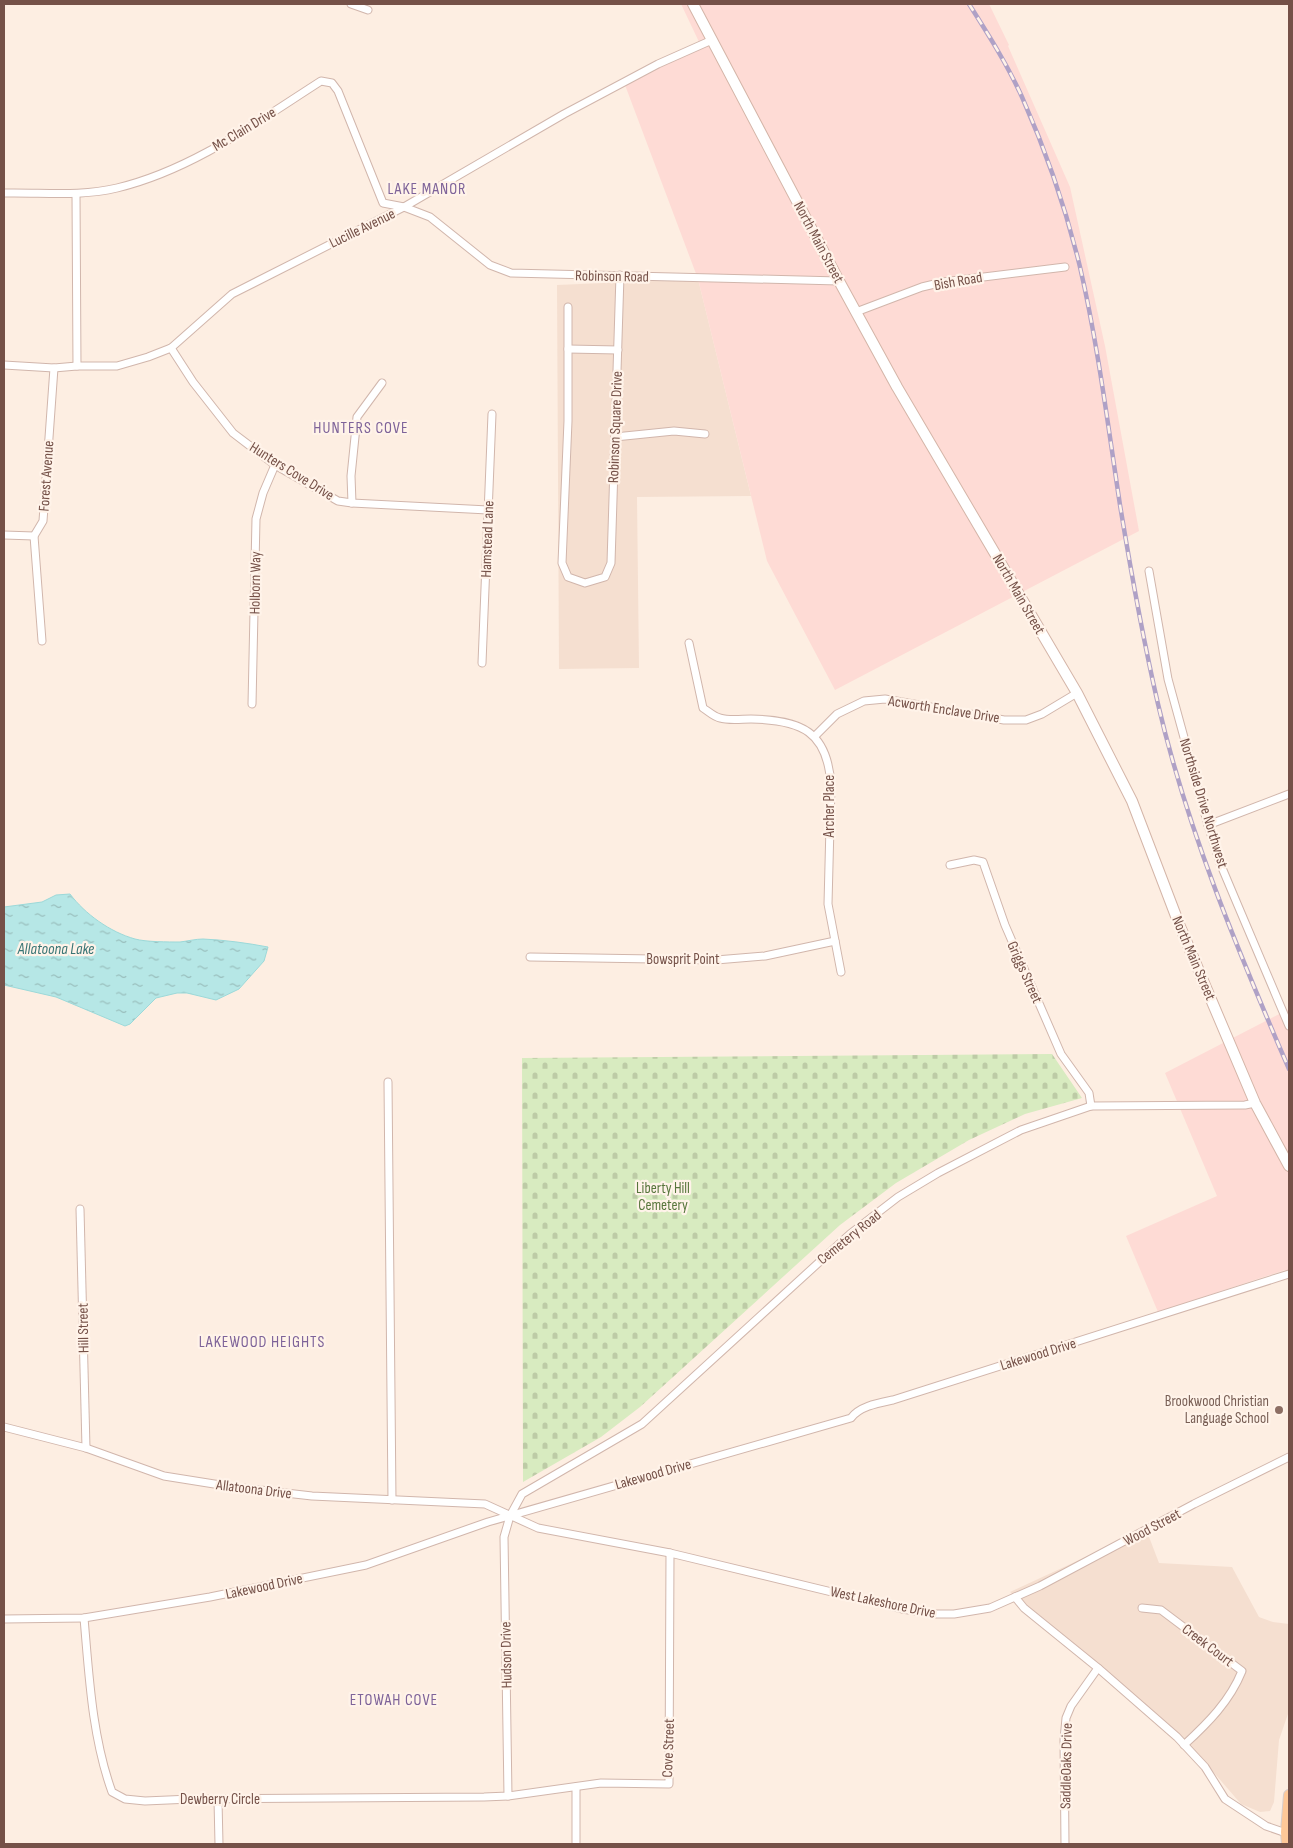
<svg xmlns="http://www.w3.org/2000/svg" width="1293" height="1848" viewBox="0 0 1293 1848" font-family="'Sofia Sans Condensed',sans-serif">
<defs>
<pattern id="cemetery-stones" width="16" height="16" patternUnits="userSpaceOnUse" patternTransform="scale(1.25)"><rect width="16" height="16" fill="#d8ebc0"/><path d="M2 7V4a2 2 0 0 1 4 0v3zM10 15v-3a2 2 0 0 1 4 0v3z" fill="#bdcba6"/></pattern>
<pattern id="water-ripples" width="26" height="14" patternUnits="userSpaceOnUse" patternTransform="scale(1.25)"><rect width="26" height="14" fill="#b6e7e6"/><path d="M2 4q2-2 4 0t4 0M15 11q2-2 4 0t4 0" fill="none" stroke="#99bebc"/></pattern>
</defs>
<rect width="100%" height="100%" fill="#fdeee2"/>
<!-- residential -->
<g fill="#f5dfd0">
<path d="M698,279L751,496L637,497L639,668L559,669L557,285Z"/>
<path d="M1146,1529L1159,1563L1232,1567L1259,1617L1273,1622L1289,1624V1711L1279,1740L1274,1802L1270,1811L1260,1812L1241,1804L1190,1745L1010,1592Z"/>
</g>
<!-- commercial -->
<g fill="#fedbd5">
<path d="M681,4H989L1009,45L1008,46L1070,187L1105,346L1139,531L835,690L767,561L698,279L625,85L700,44Z"/>
<path d="M1289,1009V1276L1285,1270L1158,1312L1126,1236L1217,1196L1165,1073Z"/>
</g>
<!-- cemetery -->
<path fill="url(#cemetery-stones)" d="M1052,1054L1082,1098L1025,1114L969,1140L896,1183L840,1225L640,1407L601,1437L523,1482L522,1058Z"/>
<!-- water -->
<path fill="url(#water-ripples)" stroke="#9cd9d9" d="M70,894C85,914 110,932 135,939C146,942 168,942 180,942C188,941 196,939 203,939C225,940 247,943 268,947L264,961L239,989L216,1000L187,993H177L156,998L130,1024L125,1026L56,997L4,985V907L42,902L56,895Z"/>
<g fill="none" stroke-linecap="round" stroke-linejoin="round">
<defs>
<g id="street">
<path d="M351,4L368,10"/>
<path d="M4,193C41,192 80,197 117,188C192,170 257,122 321,81L332,83L338,91L383,203L404,207L430,217L490,265L511,273L839,281"/>
<path d="M76,194L77,366"/>
<path d="M568,307V421L562,563L568,577L585,583L605,577L611,563L620,275"/>
<path d="M856,312L922,287L943,282L1065,267"/>
<path d="M171,348L193,382L233,433L275,465L338,501L352,503L488,510"/>
<path d="M568,349L618,350"/>
<path d="M4,365L54,368L77,366H117L148,357L171,348L232,294L404,207L564,114L658,64L712,40"/>
<path d="M615,437L674,431L705,434"/>
<path d="M352,503L351,476L357,417L382,383"/>
<path d="M4,535L34,536"/>
<path d="M1149,571L1168,679L1208,825L1220,863L1236,901L1289,1026"/>
<path d="M42,641L34,536L43,521L54,368"/>
<path d="M689,643L703,708C708,711 714,717 720,718C729,721 742,719 751,719C801,720 828,731 831,786L828,904L841,972"/>
<path d="M482,663L492,414"/>
<path d="M252,704L256,519L263,493L275,465"/>
<path d="M815,736L837,714L864,701L885,699L1004,720H1026L1042,714L1077,693"/>
<path d="M1208,825L1289,794"/>
<path d="M950,865L974,860L983,862L1005,925L1061,1054L1089,1093L1091,1106"/>
<path d="M530,957L716,960L765,956L835,941"/>
<path d="M388,1082L392,1500"/>
<path d="M80,1209L86,1448"/>
<path d="M4,1427L86,1448L164,1476L233,1487L312,1496L485,1504L538,1528L670,1553L902,1609L936,1614H954L990,1608L1040,1586L1194,1504L1289,1457"/>
<path d="M1015,1597L1024,1608L1098,1668L1177,1737L1205,1767L1225,1799L1266,1826L1289,1834"/>
<path d="M1142,1608L1161,1610L1242,1671C1230,1701 1208,1723 1184,1745"/>
<path d="M84,1618C89,1675 92,1737 112,1792L125,1799L145,1801L191,1799L484,1797L508,1796L601,1783L669,1784L670,1553"/>
<path d="M4,1619L84,1618L210,1597L366,1565L488,1522L851,1418C860,1406 879,1403 893,1400L1289,1274"/>
<path d="M508,1796L504,1537L510,1516L522,1494L642,1424L850,1234L898,1197L938,1173L1021,1130L1091,1106L1245,1105L1255,1103"/>
<path d="M218,1800L219,1844"/>
<path d="M576,1844V1787"/>
<path d="M1065,1844L1064,1740L1066,1718L1071,1706L1098,1668"/>
</g>
<path id="secondary" d="M693,4L839,281L897,387L1077,693L1132,801L1179,924L1255,1103L1289,1166"/>
<path id="primary" d="M1287,1844L1286,1832L1289,1795"/>
</defs>
<!-- street casing -->
<use href="#street" stroke="#d1b6ac" stroke-width="9"/>
<!-- secondary casing -->
<use href="#secondary" stroke="#d4b5a8" stroke-width="12"/>
<!-- primary casing -->
<use href="#primary" stroke="#d8cecc" stroke-width="12"/>
<!-- street -->
<use href="#street" stroke="#fff" stroke-width="7"/>
<!-- secondary -->
<use href="#secondary" stroke="#fff" stroke-width="10"/>
<!-- primary -->
<use href="#primary" stroke="#fec898" stroke-width="10"/>
<defs>
<path id="rail" d="M969,4C988,34 1007,64 1022,97C1046,151 1066,209 1080,267C1098,345 1108,426 1120,505C1131,572 1143,639 1158,704C1187,829 1238,951 1289,1069"/>
</defs>
<!-- rail casing -->
<use href="#rail" stroke="#afa1c6" stroke-width="4.5"/>
<!-- rail -->
<use href="#rail" stroke="#fff3e9" stroke-width="2.5" stroke-dasharray="8" stroke-linecap="butt"/>
</g>
<!-- markers -->
<circle fill="#8d6e63" stroke="#fff3e9" stroke-width="2" cx="1279" cy="1410" r="5"/>
<g text-anchor="middle" stroke-width="4.5" stroke-linejoin="round" paint-order="stroke">
<!-- street labels -->
<g font-size="15" fill="#755148" stroke="#fff3e9">
<text transform="translate(244 129) rotate(-31)" y="5">Mc Clain Drive</text>
<text transform="translate(362 228) rotate(-26)" y="5">Lucille Avenue</text>
<text transform="translate(819 242) rotate(62)" y="5">North Main Street</text>
<text transform="translate(612 276) rotate(1)" y="5">Robinson Road</text>
<text transform="translate(958 281) rotate(-10)" y="5">Bish Road</text>
<text transform="translate(615 427) rotate(-88)" y="5">Robinson Square Drive</text>
<text transform="translate(292 471) rotate(32)" y="5">Hunters Cove Drive</text>
<text transform="translate(46 476) rotate(-86)" y="5">Forest Avenue</text>
<text transform="translate(487 539) rotate(-88)" y="5">Hamstead Lane</text>
<text transform="translate(255 583) rotate(-89)" y="5">Holborn Way</text>
<text transform="translate(1019 594) rotate(60)" y="5">North Main Street</text>
<text transform="translate(944 709) rotate(9)" y="5">Acworth Enclave Drive</text>
<text transform="translate(1204 803) rotate(73)" y="5">Northside Drive Northwest</text>
<text transform="translate(829 806) rotate(-90)" y="5">Archer Place</text>
<text transform="translate(1194 958) rotate(67)" y="5">North Main Street</text>
<text x="683" y="964">Bowsprit Point</text>
<text transform="translate(1025 972) rotate(66)" y="5">Griggs Street</text>
<text transform="translate(849 1237) rotate(-39)" y="5">Cemetery Road</text>
<text transform="translate(83 1328) rotate(-91)" y="5">Hill Street</text>
<text transform="translate(1038 1354) rotate(-17)" y="5">Lakewood Drive</text>
<text transform="translate(653 1474) rotate(-16)" y="5">Lakewood Drive</text>
<text transform="translate(254 1489) rotate(7)" y="5">Allatoona Drive</text>
<text transform="translate(1152 1527) rotate(-28)" y="5">Wood Street</text>
<text transform="translate(264 1586) rotate(-12)" y="5">Lakewood Drive</text>
<text transform="translate(883 1602) rotate(12)" y="5">West Lakeshore Drive</text>
<text transform="translate(1208 1645) rotate(37)" y="5">Creek Court</text>
<text transform="translate(506 1655) rotate(-91)" y="5">Hudson Drive</text>
<text transform="translate(668 1748) rotate(-88)" y="5">Cove Street</text>
<text transform="translate(1066 1766) rotate(-89)" y="5">SaddleOaks Drive</text>
<text x="220" y="1804">Dewberry Circle</text>
</g>
<!-- park labels -->
<g font-size="15" fill="#57763c" stroke="#fff3e9">
<text x="663" y="1193">Liberty Hill<tspan x="663" dy="17">Cemetery</tspan></text>
</g>
<!-- education labels -->
<g font-size="15" fill="#785e54" stroke="#fff3e9" text-anchor="end">
<text x="1269" y="1406">Brookwood Christian<tspan x="1269" dy="17">Language School</tspan></text>
</g>
<!-- neighbourhood labels -->
<g font-size="16" letter-spacing="1" fill="#7e6399" stroke="#fff3e9">
<text x="427" y="194">LAKE MANOR</text>
<text x="361" y="433">HUNTERS COVE</text>
<text x="262" y="1347">LAKEWOOD HEIGHTS</text>
<text x="394" y="1705">ETOWAH COVE</text>
</g>
<!-- water labels -->
<g font-size="16" font-style="italic" fill="#387474" stroke="#fff3e9">
<text x="56" y="954">Allatoona Lake</text>
</g>
</g>
<!-- border -->
<rect width="1293" height="1848" fill="none" stroke="#755148" stroke-width="10"/>
</svg>
